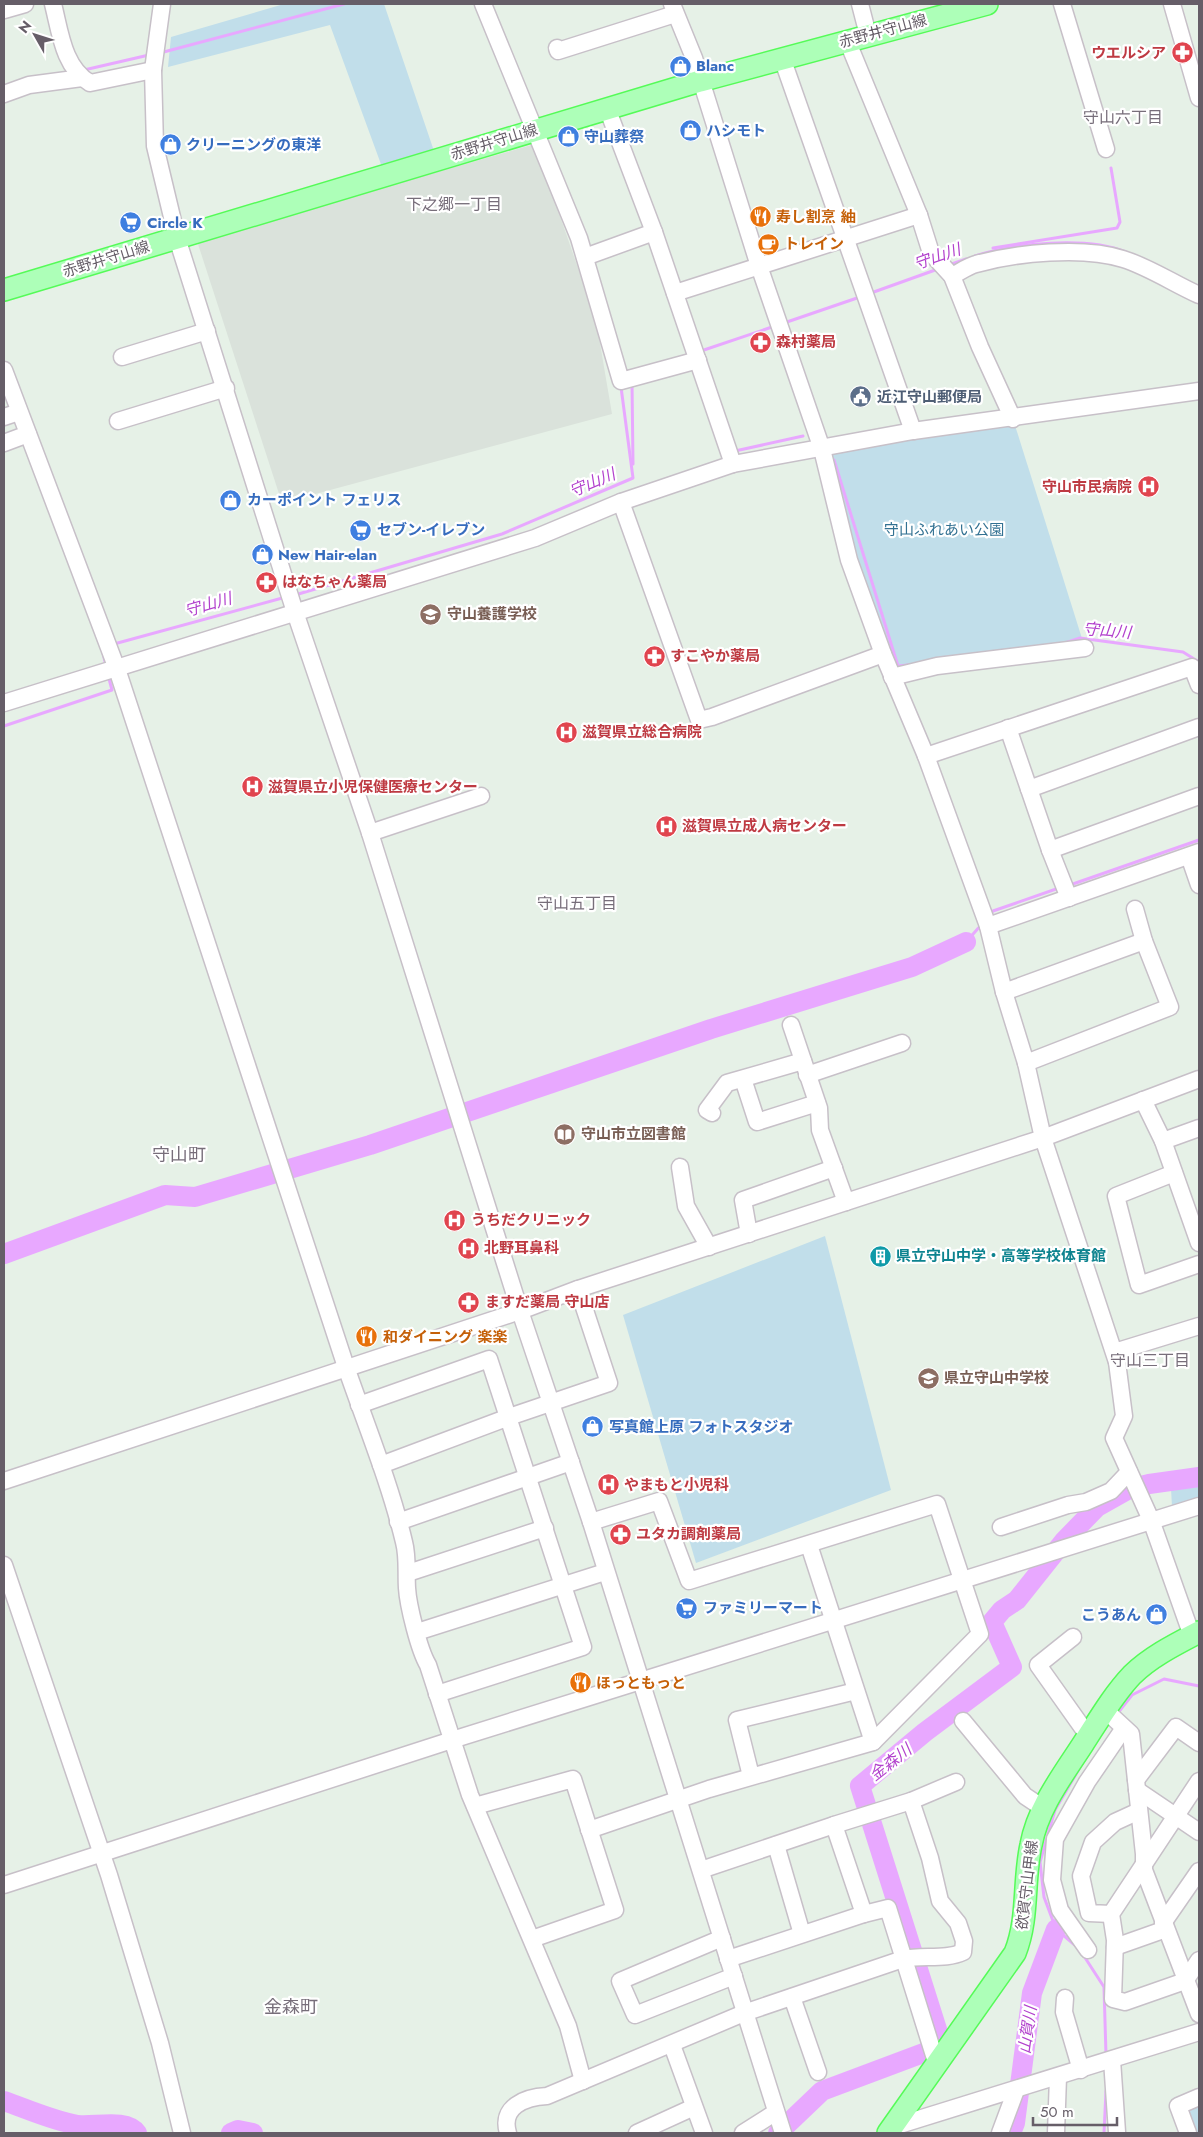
<svg xmlns="http://www.w3.org/2000/svg" width="1203" height="2137" viewBox="0 0 1203 2137" font-family="Jost,'Noto Sans JP',sans-serif">
<rect width="100%" height="100%" fill="#e6f1e7"/>
<!-- industrial -->
<path fill="#dae2db" d="M535,144L596,320L612,414L282,503L197,241Z"/>
<!-- green -->
<g fill="#c1deea">
<path d="M284,4H384L434,151L382,167L330,25L168,67L171,37Z"/>
<path d="M1013,419L1085,648L892,677L822,449Z"/>
<path d="M825,1236L891,1490L696,1563L623,1315Z"/>
<path d="M1199,1481V1498L1172,1506L1171,1489Z"/>
<path d="M1199,2099V2133H1190L1181,2107Z"/>
</g>
<g fill="none" stroke-linecap="round" stroke-linejoin="round">
<!-- stream -->
<g stroke="#e8a8ff" stroke-width="3">
<path d="M160,53L344,4"/>
<path d="M84,70L149,55"/>
<path d="M993,248L1117,228L1120,222L1111,168"/>
<path d="M975,256C1014,243 1087,236 1126,252"/>
<path d="M949,265L966,259"/>
<path d="M871,293L938,269"/>
<path d="M784,323L860,297"/>
<path d="M701,351L775,326"/>
<path d="M632,383L633,464"/>
<path d="M735,451L803,436"/>
<path d="M834,460L898,666L908,665"/>
<path d="M295,595L502,534L633,478L621,387"/>
<path d="M1065,643L1080,638L1183,652L1199,662"/>
<path d="M114,644L286,597"/>
<path d="M103,653L106,666"/>
<path d="M4,726L112,690L108,675"/>
<path d="M1070,885L1199,840"/>
<path d="M989,916L993,911L1059,888"/>
<path d="M966,942L982,924"/>
<path d="M1117,1714L1132,1695L1164,1679L1199,1686"/>
<path d="M1076,1946L1056,1929L1044,1897L1040,1862L1055,1810L1082,1764"/>
<path d="M1082,1953L1104,1987L1106,2055"/>
<path d="M1104,2133L1106,2091"/>
</g>
<!-- river -->
<g stroke="#e8a8ff" stroke-width="20">
<path d="M4,1254L165,1195L195,1197L370,1145L711,1029L912,967L966,942"/>
<path d="M4,2101C27,2109 53,2121 78,2125C94,2127 127,2118 137,2133"/>
<path d="M231,2133L238,2130L253,2133"/>
<path d="M778,2133L822,2091L926,2052L941,2042L860,1786L925,1732L1012,1667L992,1622L1002,1610L1017,1600L1064,1541L1097,1507L1129,1489L1149,1484L1199,1477"/>
<path d="M1011,2133L1015,2123L1032,1993L1056,1929"/>
</g>
<defs>
<g id="minor">
<path d="M53,4C60,31 63,67 90,83L153,70"/>
<path d="M162,4L153,70L155,146L177,238L295,612L370,833L520,1311L591,1522L783,2133"/>
<path d="M483,4L579,238L621,381L698,360"/>
<path d="M672,4L694,58L759,266L822,449L849,560L883,654L926,756L988,926L1004,992L1026,1063L1043,1138L1117,1362L1124,1416L1114,1438L1151,1520L1192,1636"/>
<path d="M860,4L868,35"/>
<path d="M1062,4L1106,149"/>
<path d="M1172,4L1199,98"/>
<path d="M4,10L25,4"/>
<path d="M847,40L919,215L931,253L952,276L980,347L1013,419"/>
<path d="M557,48L558,51L675,14"/>
<path d="M782,58L913,431"/>
<path d="M4,94L29,85L82,78"/>
<path d="M607,108L654,232L733,464"/>
<path d="M585,257L654,232"/>
<path d="M952,276C960,272 968,266 976,264C1016,253 1083,246 1123,259C1149,267 1174,284 1199,295"/>
<path d="M675,293L919,215"/>
<path d="M122,357L207,331"/>
<path d="M4,370L117,669L346,1367C366,1425 390,1483 404,1542C408,1557 406,1572 407,1588C408,1605 419,1650 428,1665L470,1795L568,2026L583,2081"/>
<path d="M4,417L19,412"/>
<path d="M118,421L226,388"/>
<path d="M4,443L28,434"/>
<path d="M621,502L699,720L712,717L883,654"/>
<path d="M892,677L937,666L1085,648"/>
<path d="M4,703L535,538L621,502L733,464L913,431L1199,391"/>
<path d="M1008,728L1050,850L1069,898"/>
<path d="M926,756L1192,667L1199,685"/>
<path d="M1029,789L1199,727"/>
<path d="M370,833L481,796"/>
<path d="M1050,850L1199,796"/>
<path d="M1189,856L1199,885"/>
<path d="M988,926L1199,852"/>
<path d="M1004,992L1144,941"/>
<path d="M791,1025L819,1108L820,1130L846,1202"/>
<path d="M1026,1063L1170,1007L1144,941L1135,909"/>
<path d="M807,1075L902,1043"/>
<path d="M743,1079L757,1122L817,1103"/>
<path d="M1143,1100L1163,1141L1199,1243"/>
<path d="M712,1113L707,1110L727,1083L803,1061"/>
<path d="M1163,1141L1199,1128"/>
<path d="M680,1167L686,1206L709,1247"/>
<path d="M1174,1173L1116,1196L1139,1285L1199,1264"/>
<path d="M749,1234L743,1200L834,1168"/>
<path d="M1117,1362L1121,1350L1199,1326"/>
<path d="M359,1405L489,1359L583,1647L437,1694"/>
<path d="M381,1465L509,1417L609,1383L578,1289"/>
<path d="M4,1481L520,1311L578,1289L1043,1138L1199,1079"/>
<path d="M398,1522L571,1462"/>
<path d="M1001,1527L1068,1505L1086,1502L1111,1491L1129,1472"/>
<path d="M809,1545L873,1742"/>
<path d="M4,1565L109,1875L160,2043L182,2133"/>
<path d="M408,1573L545,1528"/>
<path d="M417,1632L605,1572"/>
<path d="M1073,1637L1038,1665L1082,1727L1090,1733"/>
<path d="M1105,1710L1131,1734L1144,1854V1870L1199,2014"/>
<path d="M963,1721L1025,1796L1043,1808"/>
<path d="M751,1776L737,1720L856,1691"/>
<path d="M1136,1780L1176,1727L1199,1743"/>
<path d="M1199,1781L1111,1914L1115,1940L1113,1999L1125,2002L1185,1981L1199,1960"/>
<path d="M1137,1790L1199,1832"/>
<path d="M475,1806L573,1779L615,1910L532,1939"/>
<path d="M834,1825L864,1914"/>
<path d="M589,1830L709,1789L873,1742L980,1634L937,1504L689,1581L659,1501L591,1522"/>
<path d="M776,1845L802,1934"/>
<path d="M701,1870L834,1825L911,1801L956,1782"/>
<path d="M4,1885L452,1740L1199,1506"/>
<path d="M1111,1914L1089,1913L1081,1876L1093,1842L1115,1822L1139,1811"/>
<path d="M1163,1923L1199,1871"/>
<path d="M722,1938L620,1981L635,2015L734,1976"/>
<path d="M1115,1947L1166,1929"/>
<path d="M1088,1950L1060,1910L1052,1880L1055,1839L1087,1782L1124,1728"/>
<path d="M728,1959L864,1914L888,1908L937,2065"/>
<path d="M792,1997L818,2072"/>
<path d="M1065,1998L1064,2012L1081,2070"/>
<path d="M672,2045L704,2133"/>
<path d="M1112,2060L1117,2132"/>
<path d="M893,2127L1199,2032"/>
<path d="M508,2133C500,2107 525,2097 547,2096L744,2013L903,1959C923,1955 946,1960 963,1952L964,1941L958,1923L940,1901L930,1858L911,1801"/>
<path d="M637,2133L694,2107"/>
<path d="M743,2133L776,2112"/>
<path d="M1000,2133L1016,2090"/>
<path d="M1056,2133L1058,2077"/>
<path d="M1188,2133L1178,2106L1199,2097"/>
</g>
<g id="major">
<path d="M4,290L700,81L987,4"/>
<path d="M888,2133L1015,1953C1029,1918 1023,1881 1031,1845C1038,1807 1063,1775 1083,1744C1098,1721 1113,1695 1132,1675C1150,1657 1176,1644 1199,1632"/>
</g>
</defs>
<!-- minor casing -->
<use href="#minor" stroke="#c7c0c8" stroke-width="19"/>
<!-- major casing -->
<use href="#major" stroke="#55fb58" stroke-width="24"/>
<!-- minor -->
<use href="#minor" stroke="#fff" stroke-width="16"/>
<!-- major -->
<use href="#major" stroke="#adffb8" stroke-width="21"/>
</g>
<!-- icons -->
<defs>
<symbol id="pharmacy-disc" viewBox="-11 -11 22 22"><circle r="9.5" fill="#e0444e" stroke="#fff"/><path d="M-2-6h4v4h4v4h-4v4h-4v-4h-4v-4h4Z" fill="#fff"/></symbol>
<symbol id="shop-disc" viewBox="-11 -11 22 22"><circle r="9.5" fill="#3f7fe0" stroke="#fff"/><path d="M-5-2.5h2.3a2.7 3.5 0 0 1 5.4 0H5L5.5 6h-11ZM-1.5-2.5h3a1.5 2.3 0 0 0-3 0Z" fill="#fff"/></symbol>
<symbol id="restaurant-disc" viewBox="-11 -11 22 22"><circle r="9.5" fill="#e8710a" stroke="#fff"/><path d="M-5-6h1v4h1v-4h1v4h1v-4h1v5L-1.5 .5V6h-2V.5L-5-1ZM5-6V6H3V1.5H1.5Q1.5-4 5-6Z" fill="#fff"/></symbol>
<symbol id="supermarket-disc" viewBox="-11 -11 22 22"><circle r="9.5" fill="#3f7fe0" stroke="#fff"/><path d="M-6-5.5h2.5l.6 2H6L4.5 2H-2.5L-4.4-4H-6ZM-1.5 3.2a1.3 1.3 0 1 0 .1 0ZM3 3.2a1.3 1.3 0 1 0 .1 0Z" fill="#fff"/></symbol>
<symbol id="cafe-disc" viewBox="-11 -11 22 22"><circle r="9.5" fill="#e8710a" stroke="#fff"/><path d="M-5.5-4.5H6V0H3Q3 3.5 0 3.5H-2.5Q-5.5 3.5-5.5 0ZM3-3.2v2h1.7v-2ZM-6 4.5H4V6H-6Z" fill="#fff"/></symbol>
<symbol id="civic-disc" viewBox="-11 -11 22 22"><circle r="9.5" fill="#5c6f8a" stroke="#fff"/><path d="M-.6-6.5H3V-4.5H.6V-3L4-1V1h2V6H-6V1h2V-1L-.6-3ZM-1.2 2.5V6h2.4V2.5Z" fill="#fff"/></symbol>
<symbol id="hospital-disc" viewBox="-11 -11 22 22"><circle r="9.5" fill="#e0444e" stroke="#fff"/><path d="M-5-5h3v3.5h4V-5h3V5h-3V1.5h-4V5h-3Z" fill="#fff"/></symbol>
<symbol id="school-disc" viewBox="-11 -11 22 22"><circle r="9.5" fill="#8d6e63" stroke="#fff"/><path d="M0-5L7-2L0 1L-7-2ZM-4 1L0 2.5L4 1V4Q0 6-4 4Z" fill="#fff"/></symbol>
<symbol id="library-disc" viewBox="-11 -11 22 22"><circle r="9.5" fill="#8d6e63" stroke="#fff"/><path d="M-6-4Q-3-5.5-.7-3.5V5Q-3 3-6 4ZM6-4Q3-5.5 .7-3.5V5Q3 3 6 4Z" fill="#fff"/></symbol>
<symbol id="building-disc" viewBox="-11 -11 22 22"><circle r="9.5" fill="#0f9aa8" stroke="#fff"/><path d="M-4-6H4V6H1V3H-1V6H-4ZM-2.5-4.3h1.7v1.8h-1.7ZM.8-4.3h1.7v1.8H.8ZM-2.5-1h1.7V.8h-1.7ZM.8-1h1.7V.8H.8Z" fill="#fff"/></symbol>
</defs>
<g fill-rule="evenodd">
<use href="#pharmacy-disc" x="1170" y="40" width="25" height="25"/>
<use href="#shop-disc" x="668" y="54" width="25" height="25"/>
<use href="#shop-disc" x="678" y="118" width="25" height="25"/>
<use href="#shop-disc" x="556" y="124" width="25" height="25"/>
<use href="#shop-disc" x="158" y="132" width="25" height="25"/>
<use href="#restaurant-disc" x="748" y="204" width="25" height="25"/>
<use href="#supermarket-disc" x="118" y="210" width="25" height="25"/>
<use href="#cafe-disc" x="756" y="232" width="25" height="25"/>
<use href="#pharmacy-disc" x="748" y="330" width="25" height="25"/>
<use href="#civic-disc" x="848" y="384" width="25" height="25"/>
<use href="#hospital-disc" x="1136" y="474" width="25" height="25"/>
<use href="#shop-disc" x="218" y="488" width="25" height="25"/>
<use href="#supermarket-disc" x="348" y="518" width="25" height="25"/>
<use href="#shop-disc" x="250" y="542" width="25" height="25"/>
<use href="#pharmacy-disc" x="254" y="570" width="25" height="25"/>
<use href="#school-disc" x="418" y="602" width="25" height="25"/>
<use href="#pharmacy-disc" x="642" y="644" width="25" height="25"/>
<use href="#hospital-disc" x="554" y="720" width="25" height="25"/>
<use href="#hospital-disc" x="240" y="774" width="25" height="25"/>
<use href="#hospital-disc" x="654" y="814" width="25" height="25"/>
<use href="#library-disc" x="552" y="1122" width="25" height="25"/>
<use href="#hospital-disc" x="442" y="1208" width="25" height="25"/>
<use href="#hospital-disc" x="456" y="1236" width="25" height="25"/>
<use href="#building-disc" x="868" y="1244" width="25" height="25"/>
<use href="#pharmacy-disc" x="456" y="1290" width="25" height="25"/>
<use href="#restaurant-disc" x="354" y="1324" width="25" height="25"/>
<use href="#school-disc" x="916" y="1366" width="25" height="25"/>
<use href="#shop-disc" x="580" y="1414" width="25" height="25"/>
<use href="#hospital-disc" x="596" y="1472" width="25" height="25"/>
<use href="#pharmacy-disc" x="608" y="1522" width="25" height="25"/>
<use href="#supermarket-disc" x="674" y="1596" width="25" height="25"/>
<use href="#shop-disc" x="1144" y="1602" width="25" height="25"/>
<use href="#restaurant-disc" x="568" y="1670" width="25" height="25"/>
</g>
<g text-anchor="middle" stroke-width="4.5" stroke-linejoin="round" paint-order="stroke">
<!-- street labels -->
<g font-size="15" fill="#665e68" stroke="#fff">
<text transform="translate(883 31) rotate(-15)" y="5">赤野井守山線</text>
<text transform="translate(494 142) rotate(-17)" y="5">赤野井守山線</text>
<text transform="translate(106 259) rotate(-17)" y="5">赤野井守山線</text>
<text transform="translate(1027 1885) rotate(-83)" y="5">欲賀守山甲線</text>
</g>
<!-- health labels -->
<g font-size="15" font-weight="bold" fill="#be3a42" stroke="#fff" text-anchor="start">
<text x="1166" y="58" text-anchor="end">ウエルシア</text>
<text x="776" y="347">森村薬局</text>
<text x="1132" y="492" text-anchor="end">守山市民病院</text>
<text x="282" y="587">はなちゃん薬局</text>
<text x="670" y="661">すこやか薬局</text>
<text x="582" y="737">滋賀県立総合病院</text>
<text x="268" y="792">滋賀県立小児保健医療センター</text>
<text x="682" y="831">滋賀県立成人病センター</text>
<text x="471" y="1225">うちだクリニック</text>
<text x="484" y="1253">北野耳鼻科</text>
<text x="485" y="1307">ますだ薬局 守山店</text>
<text x="624" y="1490">やまもと小児科</text>
<text x="636" y="1539">ユタカ調剤薬局</text>
</g>
<!-- shop labels -->
<g font-size="15" font-weight="bold" fill="#366cbe" stroke="#fff" text-anchor="start">
<text x="696" y="71">Blanc</text>
<text x="706" y="136">ハシモト</text>
<text x="584" y="142">守山葬祭</text>
<text x="186" y="150">クリーニングの東洋</text>
<text x="147" y="228">Circle K</text>
<text x="247" y="505">カーポイント フェリス</text>
<text x="377" y="535">セブン-イレブン</text>
<text x="278" y="560">New Hair-elan</text>
<text x="609" y="1432">写真館上原 フォトスタジオ</text>
<text x="703" y="1613">ファミリーマート</text>
<text x="1141" y="1620" text-anchor="end">こうあん</text>
</g>
<!-- food labels -->
<g font-size="15" font-weight="bold" fill="#c56008" stroke="#fff" text-anchor="start">
<text x="776" y="222">寿し割烹 紬</text>
<text x="784" y="249">トレイン</text>
<text x="383" y="1342">和ダイニング 楽楽</text>
<text x="596" y="1688">ほっともっと</text>
</g>
<!-- service labels -->
<g font-size="15" font-weight="bold" fill="#4e5e75" stroke="#fff" text-anchor="start">
<text x="877" y="402">近江守山郵便局</text>
</g>
<!-- park labels -->
<g font-size="15" fill="#327192" stroke="#fff">
<text x="944" y="535">守山ふれあい公園</text>
</g>
<!-- education labels -->
<g font-size="15" font-weight="bold" fill="#785e54" stroke="#fff" text-anchor="start">
<text x="447" y="619">守山養護学校</text>
<text x="581" y="1139">守山市立図書館</text>
<text x="944" y="1383">県立守山中学校</text>
</g>
<!-- culture labels -->
<g font-size="15" font-weight="bold" fill="#0d838f" stroke="#fff" text-anchor="start">
<text x="896" y="1261">県立守山中学・高等学校体育館</text>
</g>
<!-- neighbourhood labels -->
<g font-size="16" fill="#776e7a" stroke="#fff">
<text x="1123" y="123">守山六丁目</text>
<text x="454" y="210">下之郷一丁目</text>
<text x="577" y="909">守山五丁目</text>
<text x="1150" y="1366">守山三丁目</text>
</g>
<!-- water labels -->
<g font-size="16" font-style="italic" fill="#b241cd" stroke="#fff">
<text transform="translate(937 256) rotate(-19)" y="6">守山川</text>
<text transform="translate(592 482) rotate(-23)" y="6">守山川</text>
<text transform="translate(208 604) rotate(-16)" y="6">守山川</text>
<text transform="translate(1107 630) rotate(5)" y="6">守山川</text>
<text transform="translate(890 1762) rotate(-38)" y="6">金森川</text>
<text transform="translate(1027 2030) rotate(-82)" y="6">山賀川</text>
</g>
<!-- quarter labels -->
<g font-size="18" fill="#776e7a" stroke="#fff">
<text x="179" y="1161">守山町</text>
<text x="291" y="2013">金森町</text>
</g>
</g>
<!-- border -->
<rect width="1203" height="2137" fill="none" stroke="#665e68" stroke-width="10"/>
<!-- north arrow -->
<g transform="translate(35 35) rotate(309)" stroke="#ffffff" stroke-width="4" paint-order="stroke">
<path d="M0-4L9 19L0 12L-9 19Z" fill="#665e68"/>
<text y="-8" font-size="14" font-weight="bold" text-anchor="middle" fill="#665e68">N</text>
</g>
<!-- scale -->
<path d="M1033 2117v8h84v-8" fill="none" stroke="#665e68" stroke-width="2.5"/>
<text x="1040" y="2117" font-size="15" fill="#665e68" stroke="#ffffff" stroke-width="4" paint-order="stroke">50 m</text>
</svg>
